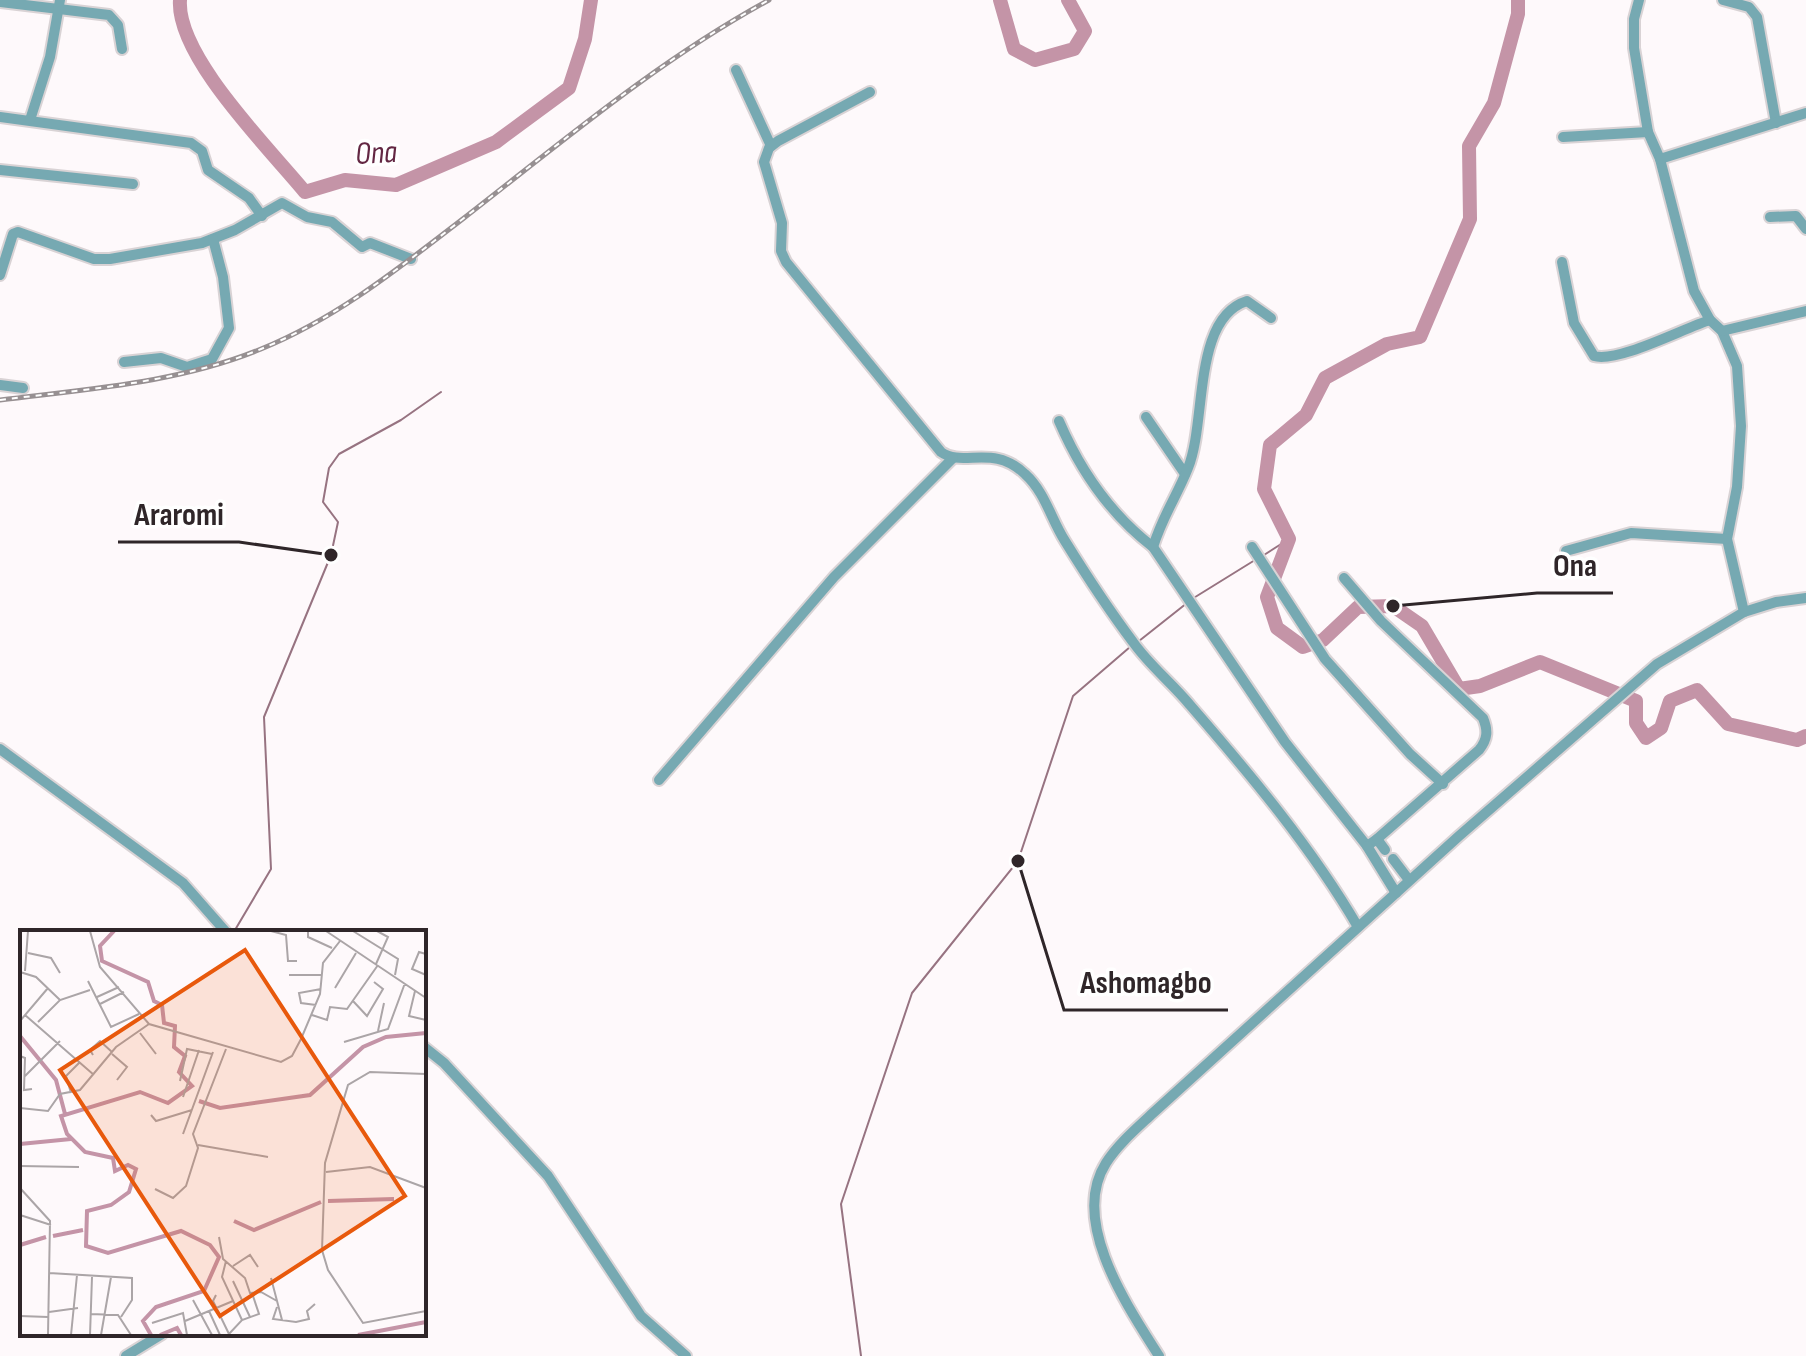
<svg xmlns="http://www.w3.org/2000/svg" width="1806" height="1356" viewBox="0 0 1806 1356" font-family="'Sofia Sans Condensed',sans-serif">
<rect width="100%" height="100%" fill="#fef9fb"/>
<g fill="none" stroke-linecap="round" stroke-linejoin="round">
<!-- stream -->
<g stroke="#977381" stroke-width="2">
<path d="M1264,555L1289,539"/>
<path d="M1192,599L1255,560"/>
<path d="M1139,641L1187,603"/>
<path d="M235,930L271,869L264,717L331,555L338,522L323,502L329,468L339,454L401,420L441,392"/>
<path d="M861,1356L841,1204L912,993L1018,861L1073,696L1130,647"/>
</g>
<!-- river -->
<g stroke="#c494a7" stroke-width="14">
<path d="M180,0C176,56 269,148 305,192L345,180L396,185L496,142L569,88L585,39L591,0"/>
<path d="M1000,0L1014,49L1035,60L1074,49L1085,31L1068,0"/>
<path d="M1518,0V14L1494,103L1469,146L1470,219L1420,337L1387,344L1325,378L1306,415L1270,445L1264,489L1289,539L1267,597L1277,628L1303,647L1323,640L1358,607L1393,606L1422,626L1459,689L1480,686L1540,662L1636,701V723L1646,738L1661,728L1670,701L1697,690L1728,724L1797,740L1806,736"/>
</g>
<defs>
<g id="minor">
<path d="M1639,0L1634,19V48L1648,132L1660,159L1694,291L1710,320L1722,331L1737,366L1741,426L1737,487L1727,539L1744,612"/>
<path d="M1723,0L1749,7L1757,17L1776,123"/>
<path d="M0,2L109,15L118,25L122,49"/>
<path d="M736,70L771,146"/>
<path d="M870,92L778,141L769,148L764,162L782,223L781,251L786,262L941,452C963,468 993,443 1025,474C1045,492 1051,519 1065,541C1086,575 1109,610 1133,642C1149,665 1172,683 1190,705C1250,774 1312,848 1358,927"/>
<path d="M0,117L191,143L202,151L208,170L249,198L262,216"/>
<path d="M30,120L50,57L60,0"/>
<path d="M1563,137L1648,132"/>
<path d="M1660,159L1806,113"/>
<path d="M0,170L133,184"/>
<path d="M1770,217L1796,216L1806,229"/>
<path d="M1562,262L1574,323L1594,356C1618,363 1684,328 1710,320"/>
<path d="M0,275L13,234L18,232L94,259H110L202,243L235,230L282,203L307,217L332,222L362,247L370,243L411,259"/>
<path d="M1722,331L1806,311"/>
<path d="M124,362L161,358L187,367L212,359L229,328L223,277L213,239"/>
<path d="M0,385L23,388"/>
<path d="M1146,417L1185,474"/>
<path d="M1059,421C1080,470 1110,514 1153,547L1285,742L1367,846L1377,839L1385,850"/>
<path d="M1153,547C1163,515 1177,496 1188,468C1207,422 1192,318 1247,301L1271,318"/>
<path d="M1252,547L1325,659L1410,754L1443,784"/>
<path d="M1566,551L1631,533L1727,539"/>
<path d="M1344,578L1381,621L1483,718C1488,730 1488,739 1479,750L1377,839"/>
<path d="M0,749L183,883L226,932"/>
<path d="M659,780L834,577L953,458"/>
<path d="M1367,846L1396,893"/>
<path d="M1393,859L1409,880"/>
<path d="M424,1047L444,1063L548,1176L641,1316L686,1356"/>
<path d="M126,1356L162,1334"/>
<path d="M1159,1356C1128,1307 1069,1221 1106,1163C1118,1144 1137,1128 1153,1113L1459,836L1657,664L1744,612L1776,602L1806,598"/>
</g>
</defs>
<!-- minor casing -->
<use href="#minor" stroke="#d9d3d5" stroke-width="14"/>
<!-- minor -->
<use href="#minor" stroke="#76a9b2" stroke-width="10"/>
<defs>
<path id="rail" d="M0,400C87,389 179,383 261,349C337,318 399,268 464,218C563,141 659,60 769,0"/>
</defs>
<!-- rail casing -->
<use href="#rail" stroke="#979092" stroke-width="5"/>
<!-- rail -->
<use href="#rail" stroke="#fff" stroke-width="2" stroke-dasharray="6" stroke-linecap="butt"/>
</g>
<g text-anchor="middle" stroke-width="7" stroke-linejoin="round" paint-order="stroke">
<!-- water labels -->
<g font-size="32" font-style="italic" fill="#632743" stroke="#fff">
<text transform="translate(376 152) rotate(-3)" y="11">Ona</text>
</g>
</g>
<!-- overview -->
<g transform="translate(20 930)">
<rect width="406" height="406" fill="#fef9fb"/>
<path fill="none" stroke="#c494a7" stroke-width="4" d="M94,1L80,16L82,31L128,52L134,71L142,75L144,93L155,96L154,117L165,126L159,142L172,156L148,173L120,162L41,186L47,204L65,222L93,228L95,241L108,235L116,239L109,262L91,275L67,281L66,316L88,323L161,301L190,315L199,327L184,361L136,377L123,391L131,405M0,106L36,150L45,184M179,171L200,178L290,165L343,117L366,107L406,103M0,214L51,209M308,271L374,269M214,291L234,300L301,272M33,306L63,300M0,315L26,307M140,405L157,398L161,405M338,405L406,392"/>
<path fill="none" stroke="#aba5a7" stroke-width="2" d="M70,1L80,37L129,94L261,132L272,126L281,109L300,64L303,33L320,11M251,1L266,5L268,31H277M288,1V7L312,18M306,1L406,68M333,1L378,29L375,45M8,23L31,28L40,43M406,24L399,22L392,39L406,45M356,34L368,7L357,1M5,41L8,1M0,42L16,47L40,70M269,45H302M68,51L91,97L119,84M315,58L336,23M395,61L389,86L406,90M77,67L99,57M333,71L347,86L363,59L354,52M80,74L104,62M296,75L281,73L279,63L301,59M5,85L74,145M292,85L307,90L310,77L327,79L358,35M0,91L28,58M18,92L40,70L70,60M358,101L364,73M120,103L136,124M324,112L368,99L385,53M92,124L107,137L97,150M73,125L70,120L80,111L92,122M0,126L5,128L4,160L12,159M406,144L350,142L328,155L305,233L302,320L308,340L343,393L406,381M5,146L40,111M160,151L167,119L192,124M51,163L46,146L59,133M163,167L179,120M0,178L28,181L40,164L60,160L96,117L129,94M131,185L136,191L172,180M163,204L193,122M178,215L248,227M0,236L59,237M306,242L350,237L406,258M0,258L30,291L28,405M135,259L153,268L166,256L178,218L173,204L206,119M0,285L31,295M199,307L203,329L225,348L230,363L241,362L257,371M206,331L202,347L222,390M213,336L230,325L238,337M29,343L112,348V370L101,387M251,348L262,390M213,351L230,387M196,365L193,371L209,404M173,370L192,405M257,377L253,389L276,392L289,389L287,381L295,374M189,381L200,405M29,382L58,378M70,384L98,385L111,405M0,386L28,387M165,391L213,371M132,393L163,383L167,405M51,405L57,345M70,405L72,347M81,405L91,347M208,405L222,390L239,384L232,363"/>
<path fill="#e8590c" fill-opacity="0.15" stroke="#e8590c" stroke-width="4" d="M225,20L385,266L200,386L40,140Z"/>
<rect width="406" height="406" fill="none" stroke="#2f2629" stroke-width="4"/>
</g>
<!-- callouts -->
<path fill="none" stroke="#2f2629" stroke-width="3" d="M331 555L239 542H118M1393 606L1537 593H1613M1018 861L1064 1010H1228"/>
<g fill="#2f2629" stroke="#fff" stroke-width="3">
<circle cx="331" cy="555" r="8"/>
<circle cx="1393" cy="606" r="8"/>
<circle cx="1018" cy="861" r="8"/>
</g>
<g font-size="32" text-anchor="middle" font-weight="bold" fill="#2f2629" stroke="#fff" stroke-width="7" stroke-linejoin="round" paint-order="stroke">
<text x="179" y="525">Araromi</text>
<text x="1575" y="576">Ona</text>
<text x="1146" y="993">Ashomagbo</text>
</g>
</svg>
